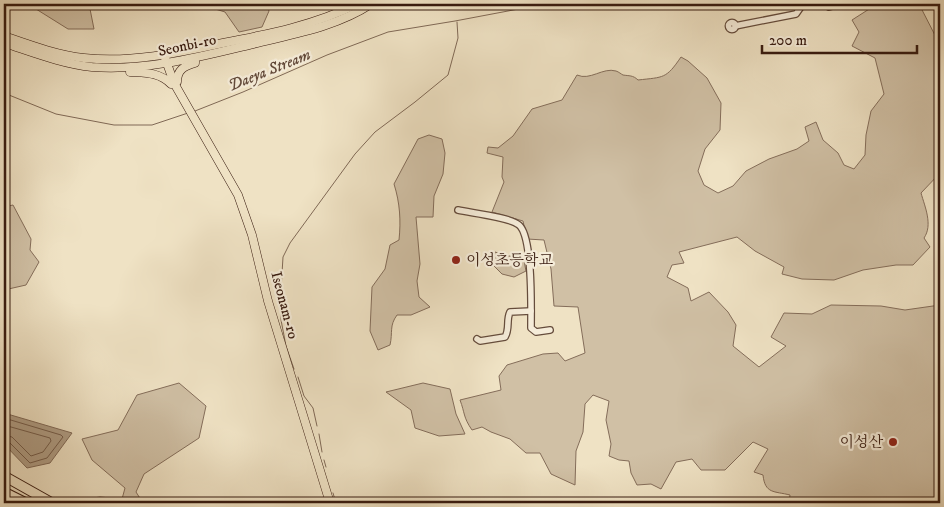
<svg xmlns="http://www.w3.org/2000/svg" width="944" height="507" viewBox="0 0 944 507" font-family="'IM FELL DW Pica','Noto Serif KR',serif">
<rect width="100%" height="100%" fill="#efe2c4"/>
<filter id="stains"><feTurbulence type="fractalNoise" baseFrequency=".004" numOctaves="4"/><feColorMatrix values="0 0 0 0 .2 0 0 0 0 .09 0 0 0 0 .02 0 0 0 .5 -.17"/></filter>
<radialGradient id="worn" r=".72"><stop offset=".6" stop-color="#630" stop-opacity="0"/><stop offset="1" stop-color="#630" stop-opacity=".3"/></radialGradient>
<!-- green -->
<g fill="#d0c0a5" stroke="#846d5a">
<path d="M28,4H89L94,29H68Z"/>
<path d="M199,4H267L269,11L262,27L239,32L225,12Z"/>
<path d="M877,4H919L940,45V173L921,193C925,207 933,225 924,238L930,247L913,265H896L863,270L834,280L802,279L782,274L784,267L755,251L737,237L679,252L684,263L672,265L667,277L688,288L691,301L709,292L728,312L736,325L733,346L759,367L786,346L771,337L784,313L812,314L831,305L881,306L905,310L940,305V503H789L790,495C774,491 765,494 763,475L754,472L768,449L753,442L725,470H701L692,459L676,462L661,489L651,484L637,485L631,473L629,461L619,460L609,456L611,444L606,420L609,401L593,395L585,404L583,432L576,451L575,485L551,474L540,453H526L510,439L491,432L482,427L472,430C463,417 465,413 460,400L501,390L499,376L507,365L543,354L558,353L565,361L585,353L578,307L554,306L551,269L544,240L527,239L523,221L492,212L504,182L502,177L503,157L487,153L488,147L498,148L513,136L532,109L562,100L577,75C590,81 603,67 616,71C619,72 621,74 623,75C629,76 633,75 638,80C664,77 666,79 681,57L688,61L707,78L721,103L720,130L705,149L698,171L704,185L718,193L733,186L746,171L769,159L797,149L809,141L805,127L816,122L823,140L838,153L844,165L854,169L865,155L866,135L871,111L884,94L875,58L852,46L859,32L852,20Z"/>
<path d="M429,135L442,139L445,153L443,174L434,196L433,217H416L420,264L417,281L419,297L430,307L411,315H397C389,326 393,332 390,345L378,350L370,331L372,287L385,269L390,245L399,240C401,221 400,203 394,184L418,139Z"/>
<path d="M13,205L31,239L30,250L39,262L26,285L4,290V207Z"/>
<path d="M495,252L508,256H523L526,271L514,277L502,274L491,263Z"/>
<path d="M179,383L206,406L199,438L144,474L136,492L143,503H59L100,497L122,499L125,488L92,460L82,439L118,430L137,395Z"/>
<path d="M423,383L450,389L456,414L465,434L439,436L415,428L411,410L386,392Z"/>
</g>
<!-- water -->
<path fill="#b09e86" stroke="#806956" d="M4,413L72,433L50,463L27,468L4,444Z"/>
<g fill="none" stroke-linecap="round" stroke-linejoin="round">
<!-- shore -->
<g stroke="#745c4a" stroke-width="1">
<path d="M4,418L61,435L63,437L47,458L30,463L9,442L4,441"/>
<path d="M4,425L50,438L51,441L43,452L31,456L12,437L4,435"/>
</g>
<!-- stream -->
<g stroke="#806956" stroke-width="1">
<path d="M4,93L56,114L114,125H152L188,113"/>
<path d="M195,111L243,92L327,55L388,32L455,21L545,4"/>
<path d="M294,369L286,346L281,320V290L283,257L290,243L355,154L375,132L415,102L448,75L458,38L457,22"/>
<path d="M298,377L304,396L313,408L317,426"/>
<path d="M319,434L322,452"/>
<path d="M324,460L326,467"/>
<path d="M333,493L336,503"/>
</g>
<defs>
<g id="minor">
<path d="M824,4L829,7L840,4"/>
<circle cx="732" cy="26" r="3.5"/>
<path d="M735,26L796,14L803,4"/>
<path d="M458,210C471,213 510,217 519,225C533,237 531,309 531,328L536,332L550,330"/>
<path d="M477,339L480,341L505,337C510,329 506,320 510,312L531,311"/>
</g>
<g id="major">
<path d="M4,36C30,45 57,55 84,58C131,63 177,53 223,43C269,34 315,25 357,4"/>
<path d="M4,43C32,52 62,64 92,67C147,71 199,57 253,44C293,34 336,27 371,4"/>
<path d="M164,55L174,83L238,195L252,235L268,301L330,503"/>
<path d="M130,72C145,73 159,72 171,84L177,82C177,70 184,66 195,63V58"/>
</g>
<g id="highway">
<path d="M4,476L52,503"/>
<path d="M4,492L26,503"/>
</g>
</defs>
<!-- minor casing -->
<use href="#minor" stroke="#654c3c" stroke-width="8"/>
<!-- major casing -->
<use href="#major" stroke="#371a0f" stroke-width="9"/>
<!-- highway casing -->
<use href="#highway" stroke="#371a0f" stroke-width="11"/>
<!-- minor -->
<use href="#minor" stroke="#f5ecd9" stroke-width="5.5"/>
<!-- major -->
<use href="#major" stroke="#efe2c4" stroke-width="8"/>
<!-- highway -->
<use href="#highway" stroke="#efe2c4" stroke-width="9"/>
</g>
<!-- markers -->
<g fill="#8f2418" stroke="#f5ecd9" stroke-width="2">
<circle cx="456" cy="260" r="5"/>
<circle cx="893" cy="442" r="5"/>
</g>
<g text-anchor="middle" stroke-width="4.5" stroke-linejoin="round" paint-order="stroke">
<!-- street labels -->
<g font-size="15" fill="#371a0f" stroke="#f5ecd9">
<text transform="translate(187 45) rotate(-12)" y="5">Seonbi-ro</text>
<text transform="translate(285 305) rotate(75)" y="5">Iseonam-ro</text>
</g>
<!-- poi labels -->
<g font-size="15" fill="#371a0f" stroke="#f5ecd9" text-anchor="start">
<text x="466" y="265">이성초등학교</text>
<text x="883" y="447" text-anchor="end">이성산</text>
</g>
<!-- water labels -->
<g font-size="16" font-style="italic" fill="#614839" stroke="#f5ecd9">
<text transform="translate(269 69) rotate(-22)" y="6">Daeya Stream</text>
</g>
</g>
<!-- margin -->
<rect width="944" height="507" fill="none" stroke="#efe2c4" stroke-width="20"/>
<rect x="5" y="5" width="934" height="497" fill="none" stroke="#371a0f" stroke-width="2.5"/>
<rect x="10" y="10" width="924" height="487" fill="none" stroke="#371a0f"/>
<!-- scale -->
<path d="M762 45v8h155v-8" fill="none" stroke="#371a0f" stroke-width="2.5"/>
<text x="769" y="45" font-size="15" fill="#371a0f" stroke="#f5ecd9" stroke-width="4" paint-order="stroke">200 m</text>
<rect width="100%" height="100%" filter="url(#stains)"/>
<rect width="100%" height="100%" fill="url(#worn)"/>
</svg>
